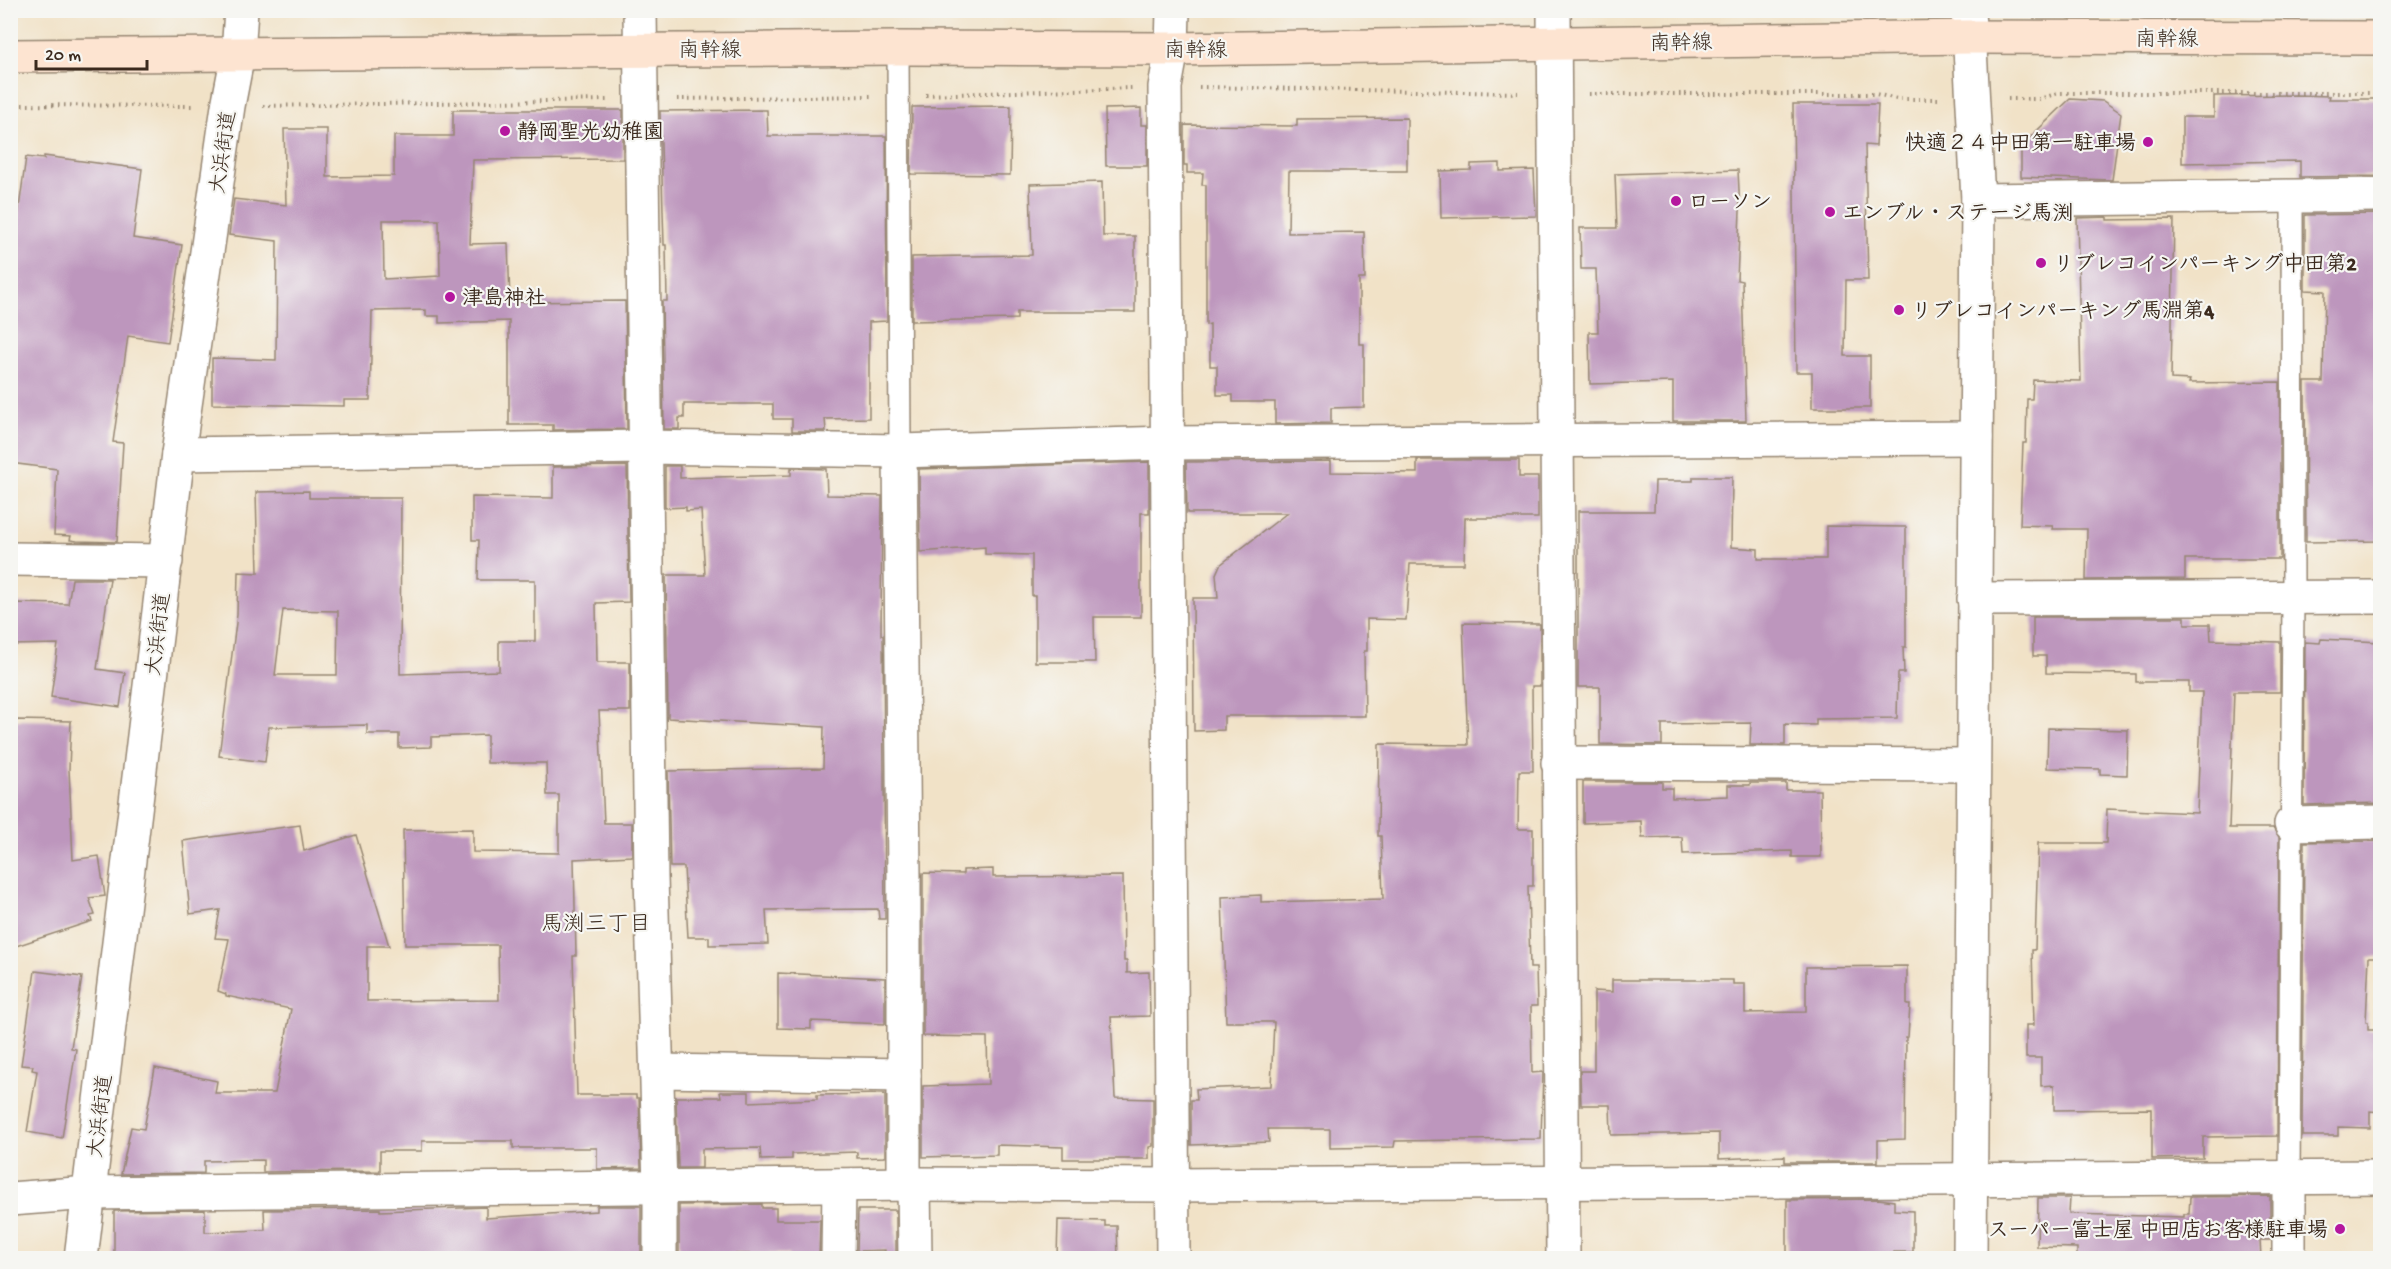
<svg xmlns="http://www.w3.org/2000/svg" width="2391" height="1269" viewBox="0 0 2391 1269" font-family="'Gochi Hand','Klee One',sans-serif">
<rect width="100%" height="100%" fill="#f6f6f2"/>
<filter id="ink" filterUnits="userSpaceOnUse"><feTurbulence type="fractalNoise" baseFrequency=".0167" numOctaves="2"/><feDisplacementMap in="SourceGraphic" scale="12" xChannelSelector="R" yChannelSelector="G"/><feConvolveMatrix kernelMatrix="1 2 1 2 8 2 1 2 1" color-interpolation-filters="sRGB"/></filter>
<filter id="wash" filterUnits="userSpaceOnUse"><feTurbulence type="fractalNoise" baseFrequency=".008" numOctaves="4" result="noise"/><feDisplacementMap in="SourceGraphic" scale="24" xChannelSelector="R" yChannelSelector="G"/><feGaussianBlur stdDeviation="1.35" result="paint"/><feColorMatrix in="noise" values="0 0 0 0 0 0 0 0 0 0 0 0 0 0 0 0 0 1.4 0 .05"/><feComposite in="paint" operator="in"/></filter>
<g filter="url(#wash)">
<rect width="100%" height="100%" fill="#f1e2c7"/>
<g id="blocks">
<!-- building -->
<g fill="#bd96bd" fill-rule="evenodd">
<path d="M2295,95L2330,96L2329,99H2380V176L2300,177V161L2182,163V117H2214V96Z"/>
<path d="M2070,99L2103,101L2121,113L2112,180L2021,177V146Z"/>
<path d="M1793,104H1878L1876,146L1865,145L1868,280H1846L1845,356H1870V408H1812V372H1796Z"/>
<path d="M1011,106L1010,175L911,174L912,107Z"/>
<path d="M1141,108V125H1147V166H1106L1105,109Z"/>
<path d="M453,110H623V159L473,160L470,244L508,243L510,302L625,301L627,429L553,430V425H509V321L439,323V316H426V310L372,311L370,400H344V406L212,404V358L276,360L277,241L229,235L234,199L286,205L284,129H327V177L394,176V136H453ZM383,220H439L440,276L384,279Z"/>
<path d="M767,110L768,136H886L887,321L869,322V418L825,419L826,431H792V419H773V404H684V418H679V429H664L662,301H667L666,245H664L660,111Z"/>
<path d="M1407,118V171H1289L1288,233L1364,232L1365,279H1359V344H1364V407L1331,408V423L1275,424V402H1233V395H1217V366H1210V324L1206,325V185H1202L1203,173H1187V165H1184V125L1297,126V119Z"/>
<path d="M44,156L142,169L133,238L182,245L168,342L128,336L113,442L123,443L117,542L77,541L70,540L71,536L54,535L57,469L10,463V230H16L26,157L44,159Z"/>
<path d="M1500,163V171L1534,170L1536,216L1441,218L1440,171L1471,170V164Z"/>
<path d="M1738,170L1740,211L1737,280L1742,281L1746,421H1673V382L1590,384L1589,332H1598L1596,269H1581L1580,228H1617L1615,174Z"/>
<path d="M1102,182L1103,236H1135V312H1017V319L912,321V257L1032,255L1030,184Z"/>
<path d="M2380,214L2379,480H2380V541L2306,542L2305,382H2323L2325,291L2305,290V215Z"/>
<path d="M2107,217V220L2174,219L2171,379L2190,380L2189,383L2280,382V559H2185V579L2086,580L2087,529H2052L2053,526L2020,525L2023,443H2026L2027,399H2032L2033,380L2081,381L2077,218Z"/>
<path d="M1417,460H1519V477H1538V518H1465L1464,564H1410L1406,620L1367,619V651H1364L1365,716H1224V730L1194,731L1193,598H1218L1216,574L1220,565L1287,513H1187L1186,462L1331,461V472L1417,473Z"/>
<path d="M1149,462V513H1141V617H1094L1095,662H1035V596H1032V555L985,554V547L920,552L919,469Z"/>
<path d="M627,466L629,602L596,603L597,662H630V711H599L604,823H632V856L574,859L576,956H573L577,1095H636V1098H639L641,1168L597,1169V1148H513V1141H422V1151H380V1171L263,1172V1160L204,1161V1173L121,1174L131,1127L144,1129L155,1068L217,1081L215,1093H275L291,1009L226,996V994L218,991L229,939L215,938L220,910L190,914L183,841L300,825L304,851L356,835L389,946H367V1001L499,1000L498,945H405L403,830L473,829V852L559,853V795H547L546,763H487V735L431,737V747L399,748V734H367V725L269,727L265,762L219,756L237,615L238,572L258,573L256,492L309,491V498H401L400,674L499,671V641H535V580H478L479,540H472V497L553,498V467ZM283,610L338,611L337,675H275Z"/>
<path d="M665,466H680V478L791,475V468L826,469L827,495L882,496L881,635H883L885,919H879L878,909L766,910L768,944L709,945V937H688L684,867H670L668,771L823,768L824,727L668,718L666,575H705L701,510L686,511V507L665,508Z"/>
<path d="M1693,477H1732L1731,547L1758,549V559H1826V526L1906,527V647H1903L1904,673H1898L1897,718L1816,719V725L1785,724V745H1750L1751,723L1662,724V745L1600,744V687H1578V511H1654L1655,481H1693Z"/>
<path d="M72,579H110L97,669L125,673L120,707L51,697L58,644L10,645V603L68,604Z"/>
<path d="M2033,617H2185V624H2210L2211,640L2280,642V692H2234L2229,828H2273L2279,837L2277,1136L2203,1137V1158L2152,1159V1109L2054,1110V1085L2041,1086V1058H2026V1025H2034L2032,950H2035L2038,843H2106L2107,809L2197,813L2202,692H2189V682H2136V674L2046,673V656H2033Z"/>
<path d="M1463,623L1540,624V686H1532L1533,771H1519L1518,829H1533V886H1528L1530,968H1536L1537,1006H1531L1532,1073L1543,1072L1541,1139L1395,1141L1394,1147L1330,1148V1129H1268L1269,1142L1191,1145V1100H1197L1196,1089L1271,1086L1274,1022H1226L1222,897L1261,895V902L1383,899L1381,836H1378L1379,744L1468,745Z"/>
<path d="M2321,639L2380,642V803L2304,805L2305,642L2320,643Z"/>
<path d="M16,720L71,721L69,769L73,860L99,856L105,896L89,898L95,915L90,916L92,921L10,948V782H12Z"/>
<path d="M2048,728L2128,730L2127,775L2100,774V769L2047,768Z"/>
<path d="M1583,782H1662V788H1672V798L1728,796V785H1750V783H1786V790H1820L1821,857H1792V851L1683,854L1682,837L1642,838L1641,821L1583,823Z"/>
<path d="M2380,841V957H2369L2366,1022H2368V1030H2380V1112L2370,1111V1128L2338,1127V1136H2302L2304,842Z"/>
<path d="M993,869V877L1123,876L1124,961H1127V973L1149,972L1150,1016L1111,1017L1115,1098L1153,1099V1146L1149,1147V1159H1063V1147L997,1145V1155L923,1157V1086L988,1084L987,1037L923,1036V873L963,874V870Z"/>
<path d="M1907,966V1005H1910L1908,1037H1906L1905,1139L1878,1140V1162H1785V1156L1719,1159V1133L1611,1135L1610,1105H1581L1580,1071H1594V991L1612,992V980H1733V984H1745V1013L1806,1012V967Z"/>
<path d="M35,971L82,977L71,1048L76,1049L62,1138L27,1132L37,1071L32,1070L33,1066L21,1065Z"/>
<path d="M778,973L885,978V1024L811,1021V1029L778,1028Z"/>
<path d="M720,1092H749V1102L817,1099V1095L885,1094V1157L857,1158V1152L792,1154V1159L761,1160L760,1148L702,1149V1168H678L676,1097H721Z"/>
<path d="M2270,1196V1240H2260L2261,1258H2077V1248L2037,1247L2038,1198H2070L2069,1214L2184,1217V1214H2189L2190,1197Z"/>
<path d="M1878,1199L1894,1201V1210L1913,1211V1252H1894V1258H1787V1200Z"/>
<path d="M762,1204V1208H776V1220H820L819,1258H788V1254H716L717,1258H679V1205Z"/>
<path d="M597,1206H641V1258H114V1211L205,1210V1232L265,1230L264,1210L380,1209V1211L486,1207V1218L597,1211Z"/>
<path d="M858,1210H896V1258H885V1250L857,1251Z"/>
<path d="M1058,1220L1105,1221V1226H1117L1118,1258H1057Z"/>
</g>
</g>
</g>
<g filter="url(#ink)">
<use href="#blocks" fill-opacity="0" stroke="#968672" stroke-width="1.5"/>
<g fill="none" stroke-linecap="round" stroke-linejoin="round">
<defs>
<g id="service">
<path d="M898,48L900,451"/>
<path d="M2289,1177L2293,597L2292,196"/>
</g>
<g id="minor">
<path d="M640,10L651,877L660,1187V1258"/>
<path d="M1173,10L1172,49L1165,87L1173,1258"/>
<path d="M1554,10L1563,1258"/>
<path d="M238,54L241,10"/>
<path d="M1978,200L2380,195"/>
<path d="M900,451L904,876V1185"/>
<path d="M178,454L645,447L900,451L1167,443L1976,438"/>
<path d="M10,559L166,561"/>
<path d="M1974,599L2380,597"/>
<path d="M1558,763L1972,765"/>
<path d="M2291,824L2380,822"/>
<path d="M657,1071L904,1075"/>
<path d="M914,1184L915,1258"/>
<path d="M10,1199L89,1193L914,1184L1172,1185L2380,1177"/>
<path d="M838,1258L839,1185"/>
<path d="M2289,1258V1177"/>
</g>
<g id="tertiary">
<path d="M1968,10L1978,200L1970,1258"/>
<path d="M81,1258L178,454L228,106L238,54"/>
</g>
<path id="secondary" d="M10,56L898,48L1172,49L1969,37L2380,38"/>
</defs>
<!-- service casing -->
<use href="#service" stroke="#968672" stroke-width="24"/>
<!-- minor casing -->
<use href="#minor" stroke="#968672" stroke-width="36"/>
<!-- tertiary casing -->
<use href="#tertiary" stroke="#968672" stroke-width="36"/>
<!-- secondary casing -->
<use href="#secondary" stroke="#968672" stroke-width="36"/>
<!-- path -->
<g stroke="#968672" stroke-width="4" stroke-dasharray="1.5 4.5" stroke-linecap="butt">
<path d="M1199,87L1518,93"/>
<path d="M1589,94H1876L1897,99H1938"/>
<path d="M926,95L1132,88"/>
<path d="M677,99L871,96"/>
<path d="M2008,99H2039L2059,93H2380"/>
<path d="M10,105L193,106"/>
<path d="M263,106L607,100"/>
</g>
<!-- service -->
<use href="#service" stroke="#fff" stroke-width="21"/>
<!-- minor -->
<use href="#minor" stroke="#fff" stroke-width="33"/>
<!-- tertiary -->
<use href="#tertiary" stroke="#fff" stroke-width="33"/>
<!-- secondary -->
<use href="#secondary" stroke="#fde4d1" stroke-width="33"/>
</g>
</g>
<!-- markers -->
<g fill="#b5179e" stroke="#f6f6f2" stroke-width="2">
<circle cx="505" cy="131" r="6"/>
<circle cx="2148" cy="142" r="6"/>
<circle cx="1676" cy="201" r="6"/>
<circle cx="1830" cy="212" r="6"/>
<circle cx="2041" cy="263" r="6"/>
<circle cx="450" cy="297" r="6"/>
<circle cx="1899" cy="310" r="6"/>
<circle cx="2340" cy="1229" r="6"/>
</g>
<g text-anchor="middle" stroke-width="4.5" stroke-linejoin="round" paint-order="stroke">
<!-- street labels -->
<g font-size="21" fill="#3b2a1e" stroke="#f6f6f2">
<text x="2167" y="45">南幹線</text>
<text transform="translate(1681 42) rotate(-1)" y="7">南幹線</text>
<text x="710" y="56">南幹線</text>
<text x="1196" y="56">南幹線</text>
<text transform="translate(222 152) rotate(-82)" y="7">大浜街道</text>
<text transform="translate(157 634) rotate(-83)" y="7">大浜街道</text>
<text transform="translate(99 1116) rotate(-83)" y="7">大浜街道</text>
</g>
<!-- poi labels -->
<g font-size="21" font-weight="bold" fill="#3b2a1e" stroke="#f6f6f2" text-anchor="start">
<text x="517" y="138">静岡聖光幼稚園</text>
<text x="2136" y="149" text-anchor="end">快適２４中田第一駐車場</text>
<text x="1688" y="208">ローソン</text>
<text x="1842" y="219">エンブル・ステージ馬渕</text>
<text x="2053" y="270">リブレコインパーキング中田第2</text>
<text x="462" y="304">津島神社</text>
<text x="1911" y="317">リブレコインパーキング馬淵第4</text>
<text x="2328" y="1236" text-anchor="end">スーパー富士屋 中田店お客様駐車場</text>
</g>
<!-- neighbourhood labels -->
<g font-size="22" fill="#3b2a1e" stroke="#f6f6f2">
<text x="596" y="930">馬渕三丁目</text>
</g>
</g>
<!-- margin -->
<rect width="2391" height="1269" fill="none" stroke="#f6f6f2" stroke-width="36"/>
<!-- scale -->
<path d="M36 60v9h111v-9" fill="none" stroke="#3b2a1e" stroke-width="3"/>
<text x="45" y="60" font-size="18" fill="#3b2a1e" stroke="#f6f6f2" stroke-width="4.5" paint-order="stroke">20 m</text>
</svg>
